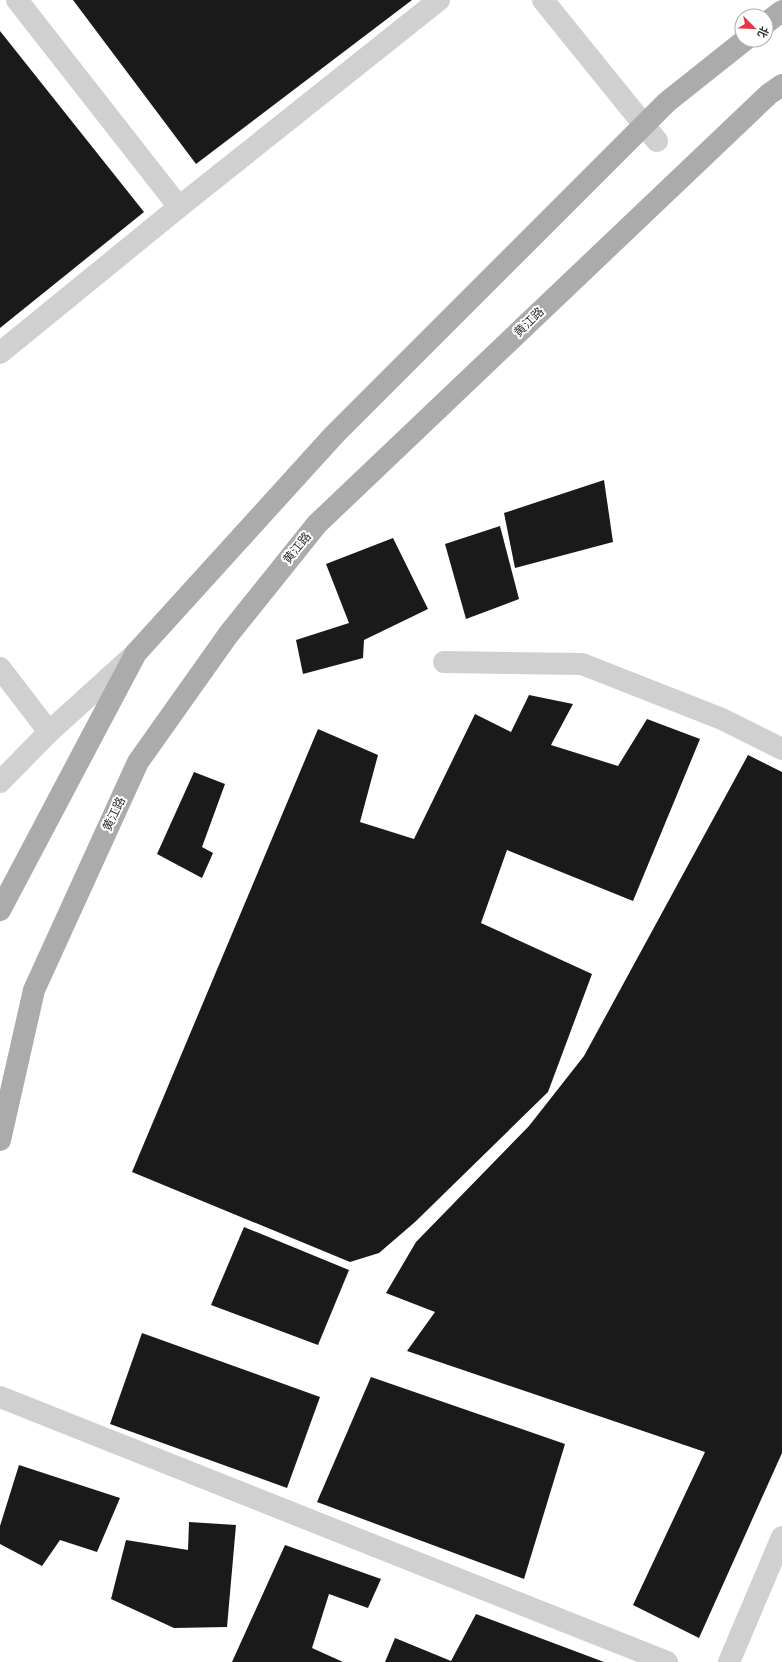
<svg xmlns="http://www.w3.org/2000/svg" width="782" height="1662" viewBox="0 0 782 1662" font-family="Manrope,'Noto Sans SC',sans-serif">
<rect width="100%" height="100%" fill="#fff"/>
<!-- building -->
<g fill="#1a1a1a">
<path d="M73,0H412L196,164Z"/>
<path d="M0,31L144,212L0,328Z"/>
<path d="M604,480L613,542L515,568L504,513Z"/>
<path d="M500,526L519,599L466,619L445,544Z"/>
<path d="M393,538L428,609L364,640L363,658L303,674L296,640L349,623L326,564Z"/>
<path d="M529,695L573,704L551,745L618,766L647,719L700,739L633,901L507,850L481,923L592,974L548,1092L415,1222L379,1253L350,1262L132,1172L318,729L378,755L360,822L414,839L475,714L511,732Z"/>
<path d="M748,755L782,772V1453L699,1638L633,1605L705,1452L407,1351L435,1312L386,1293L416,1242L529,1126L584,1056Z"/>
<path d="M194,772L225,784L202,847L213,853L202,878L157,854Z"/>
<path d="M244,1227L349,1270L318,1345L211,1305Z"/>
<path d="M142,1333L320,1397L287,1488L110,1424Z"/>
<path d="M371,1377L565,1444L524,1579L317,1502Z"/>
<path d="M19,1465L120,1498L97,1552L60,1540L42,1566L0,1544V1526Z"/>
<path d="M189,1522L236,1525L227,1627L174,1628L111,1599L126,1540L188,1550Z"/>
<path d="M285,1545L381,1579L368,1608L329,1594L312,1648L343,1662H232Z"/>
<path d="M476,1614L604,1662H385L395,1638L451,1661Z"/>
</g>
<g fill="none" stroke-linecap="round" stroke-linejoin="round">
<!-- minor -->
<g stroke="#d0d0d0" stroke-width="22">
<path d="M17,0L179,207"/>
<path d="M543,0L657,141"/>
<path d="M0,353L179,207L439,0"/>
<path d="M444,662L582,664L722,719L782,749"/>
<path d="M0,668L49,732"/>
<path d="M0,782L49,732L134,655"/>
<path d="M0,1397L667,1662"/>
<path d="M729,1662L782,1537"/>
</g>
<!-- major -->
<g stroke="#ababab" stroke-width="22">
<path d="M766,23L782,11"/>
<path d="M0,910L136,653L334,435L667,102L745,40"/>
<path d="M0,1140L34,990L138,762L228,635L317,524L769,94L782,85"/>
</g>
</g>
<g text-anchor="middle" stroke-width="4" stroke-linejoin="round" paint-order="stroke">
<!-- street labels -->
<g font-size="12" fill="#333" stroke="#fff">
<text transform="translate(529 322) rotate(-44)" y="4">黄江路</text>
<text transform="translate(297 548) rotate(-51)" y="4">黄江路</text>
<text transform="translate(114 814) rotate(-65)" y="4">黄江路</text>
</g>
</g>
<!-- north arrow -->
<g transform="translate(754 28) rotate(114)"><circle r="19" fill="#ffffff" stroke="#adadad"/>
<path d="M0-3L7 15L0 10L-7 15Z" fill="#e63946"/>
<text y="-6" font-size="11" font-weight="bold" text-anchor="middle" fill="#333333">北</text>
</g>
</svg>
